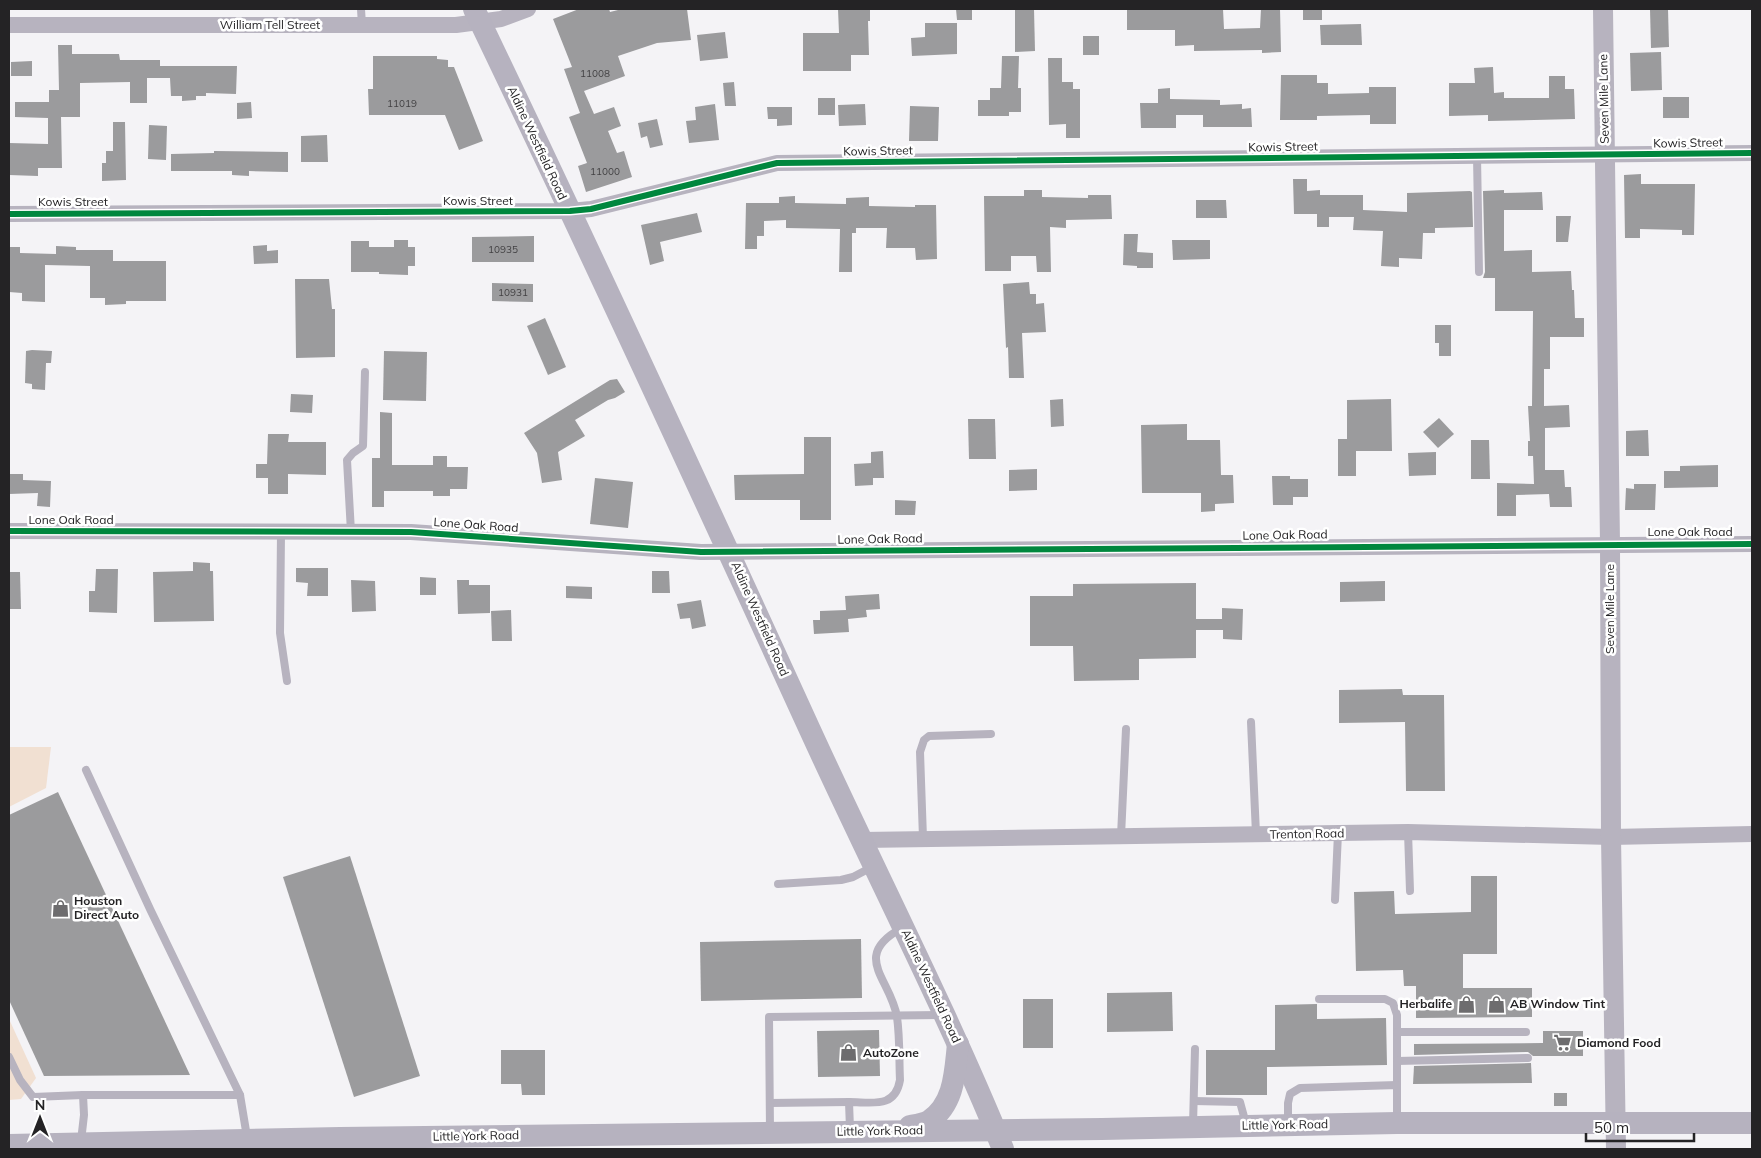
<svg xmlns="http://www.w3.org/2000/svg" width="1761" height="1158" viewBox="0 0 1761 1158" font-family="Mulish,sans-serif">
<rect width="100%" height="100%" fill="#f4f3f6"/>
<!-- green -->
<g fill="#f1e0d2">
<path d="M9,747H51L46,788L9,807Z"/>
<path d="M9,1019L36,1078L21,1099L9,1100Z"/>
</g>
<!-- building -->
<g fill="#9b9b9d">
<path d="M579,9H609L610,12L622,9H687L691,40L657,43L618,56L625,76L584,91L594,114L614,107L621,126L608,131L617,153L624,151L632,177L586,192L578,166L587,163L569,117L580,113L564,69L572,67L553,19Z"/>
<path d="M838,9H870V21H868L869,55H851V71H803V33H839Z"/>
<path d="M956,9H972V20H957Z"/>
<path d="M1015,9H1034L1035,51L1015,52Z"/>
<path d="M1127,9H1223L1224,29L1260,28L1261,9H1280L1281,52L1262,53V50L1194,51V45L1175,46V30H1127Z"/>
<rect x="1303" y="9" width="19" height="11"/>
<path d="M1650,9H1668L1669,47L1651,48Z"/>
<path d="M925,23H957V54L912,56L911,38L925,37Z"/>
<path d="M1361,24L1362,45H1321L1320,25Z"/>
<path d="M725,32L728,58L700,61L697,35Z"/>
<rect x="1083" y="36" width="16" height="19"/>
<path d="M58,45H72V54H119L120,60H160V66H237L236,94L206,93V96H196V100L182,101V96H171L170,78H147V103H130V82L80,83V117H61L62,168H38V176L9,175V143L48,144V118L15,117V102H49V90H59Z"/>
<path d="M1661,52L1662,90L1631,91L1630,53Z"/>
<path d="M373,56H437V59L448,60V67H454L483,141L459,150L445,115H369L368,89H373Z"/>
<path d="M1002,56H1019L1018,88H1021V112H1009V116H978V100H990V88H1001Z"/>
<path d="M1048,58H1062V82H1073V89H1080V138H1066V124L1049,125Z"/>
<path d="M32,61V76H11V62Z"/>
<path d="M1493,67L1494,93L1504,92V98H1549V76H1565V89H1574L1575,119L1488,121V115L1449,116V83H1475L1474,68Z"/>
<path d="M1281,75H1317V83H1328V94L1369,93V87H1396V124H1370V115L1317,116V120H1280Z"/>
<path d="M734,82L736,106H725L723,83Z"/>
<path d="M1170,88V99L1220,100V105L1242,104V109L1251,108L1252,127H1203V115H1176V128H1141L1140,103H1158V89Z"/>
<rect x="1663" y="97" width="26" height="21"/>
<rect x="818" y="98" width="17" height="17"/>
<path d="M251,102L252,118L237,119V103Z"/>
<path d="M715,104L719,140L689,143L686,121L696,120L695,107Z"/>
<path d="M865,104L866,125L839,126L838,105Z"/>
<path d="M910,106L939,107L938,141H909Z"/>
<path d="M767,107H792V125L777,126V119H768Z"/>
<path d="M657,119L663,145L650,148L647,136L641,138L638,123Z"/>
<path d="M113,122H125L126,180L102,181V163H106V151H113Z"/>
<path d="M149,125L167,126L166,160L148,159Z"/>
<path d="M327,135L328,162H301V136Z"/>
<path d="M214,151L288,152V172L249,171V176L232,175V171H171V154L214,153Z"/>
<path d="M1641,174V184H1695L1694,235H1682V230L1640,229V238H1625L1624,175Z"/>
<path d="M1293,179H1307V191L1320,190V195H1363V210L1407,212V193L1470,191L1472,192L1473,227L1435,228V233H1423L1422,259L1399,258V267L1381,266L1383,231L1353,230L1354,217H1329V227H1317V214H1294Z"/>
<path d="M1024,190H1042V197L1088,198V195H1111L1112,219L1066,220V228L1050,227L1051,272H1037L1036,256H1011V271H985L984,196H1024Z"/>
<path d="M1504,190V193L1542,192L1543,210H1504V251L1532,250V272L1571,271L1572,290H1574L1575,318H1584V337H1550V369H1544V406L1569,405L1570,427L1545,428V470H1564L1565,487H1571L1572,507H1550L1549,494L1516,495V516H1497V483L1534,484L1533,456H1528V441H1530L1528,406H1532L1533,311H1495V278H1483L1485,272L1483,191Z"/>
<path d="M795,196V203L846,204V198L869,197V206L915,207V205H936L937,259L916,260L915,248H886L887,228H856V233H852V272H839L840,229L786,228V220L764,221V236H757V249H745L746,203H779V197Z"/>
<path d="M1196,200H1226L1227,218H1196Z"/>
<path d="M697,213L702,232L660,242L664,261L650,265L641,225Z"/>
<path d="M1556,216H1571L1568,242H1556Z"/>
<path d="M1124,234H1138L1137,252L1153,253V268H1137V266L1123,265Z"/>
<path d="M534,236V262H472V237Z"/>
<path d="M394,240H408V247H415V266H408V275L379,274V272H351V241H369V247H394Z"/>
<path d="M1172,240H1210V259L1173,260Z"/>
<path d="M267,245V251L278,250V263L254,264L253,246Z"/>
<path d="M56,246L76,247V250H113V261H166V301H126V304L105,305V298H90V266L45,265V302L22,301V293L9,292V247H20V253L56,254Z"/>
<path d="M295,279H329L332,309H335V357L296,358Z"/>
<path d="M1029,282L1030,294H1036V304L1044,303L1046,332L1022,333L1024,378H1009L1008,347L1006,348L1003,284Z"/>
<path d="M492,283L533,284V302L492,301Z"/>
<path d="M545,318L566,367L548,375L527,326Z"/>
<path d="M1435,325H1451V356H1439V343H1435Z"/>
<path d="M32,350L52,351L51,363H46L45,390L32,389V384L25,383L26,351Z"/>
<path d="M384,351L427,352L426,401L383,400Z"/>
<path d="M617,379L625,392L615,398L608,400L575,420L585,436L558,452L562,480L542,483L537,453L524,433L610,380Z"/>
<path d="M291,394L313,395L312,413L290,412Z"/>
<path d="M1063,399L1064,426L1051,427L1050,400Z"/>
<path d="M1391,399L1392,451H1356V476H1338V439H1347V400Z"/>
<path d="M380,412L392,413V465H433V456H447V467H468L467,489H450V496H433V491H384V507H372V458H380Z"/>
<path d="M1439,418L1454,434L1438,448L1423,432Z"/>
<path d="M968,419H995L996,459H969Z"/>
<path d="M1187,424V440H1220L1221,475H1233L1234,503L1215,504V511L1201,512V493H1142L1141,425Z"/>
<path d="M1648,430L1649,456H1626V431Z"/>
<path d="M268,434H289L288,442H326V475L288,474V494H268V478H256V464H267Z"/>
<path d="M804,437H831V520H800V500H735L734,475L804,474Z"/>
<path d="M1471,440H1489L1490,479H1471Z"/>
<path d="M883,451L884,478H873V485L855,486L854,464L871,463V452Z"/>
<path d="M1436,452V475L1409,476L1408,453Z"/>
<path d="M1718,465V487L1664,488V471H1680V466Z"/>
<path d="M1037,469V490L1009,491V470Z"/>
<path d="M9,474H23V480L51,481L50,507L37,506L38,493L9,494Z"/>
<path d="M1272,476H1290V479H1308V497H1293V505H1273Z"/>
<path d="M595,478L633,482L628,528L590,524Z"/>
<path d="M1634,484H1656L1655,510H1625L1626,488L1634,489Z"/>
<path d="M895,500L916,501L915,515H895Z"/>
<path d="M193,562L210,563V571H213L214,621L154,622L153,572L193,571Z"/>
<path d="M296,568H328V596H307L308,583L296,582Z"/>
<path d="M96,569H118L117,613L89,612V591H95Z"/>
<path d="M652,571H669L670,593H652Z"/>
<path d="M9,572H20L21,609H9Z"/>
<path d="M420,577L436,578V595H420Z"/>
<path d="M351,580L375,581L376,611L352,612Z"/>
<path d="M457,580H469V585H490V613L458,614Z"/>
<path d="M1385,581V601L1340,602V582Z"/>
<path d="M1196,583V619H1222V608L1243,609L1242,640L1223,639V630H1196V658L1139,659V680L1074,681L1073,646H1030V596H1073V584Z"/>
<path d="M566,586L592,587V599L566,598Z"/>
<path d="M879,594L880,609L866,610L867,617L848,619L849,632L814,634L813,620H820V611L846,610L845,596Z"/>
<path d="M701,600L706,626L692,629L690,618L680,619L677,604Z"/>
<path d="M511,610L512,641H492L491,611Z"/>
<path d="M1402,689L1403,695H1444L1445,791H1406L1405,722L1339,723V690Z"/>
<path d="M58,792L190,1075L44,1076L9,1000V815Z"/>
<path d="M350,856L420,1076L354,1097L283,877Z"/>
<path d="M1471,876H1497V954H1463V988H1532V1017L1416,1018V986H1404L1403,970L1356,971L1354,892L1394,891L1395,914L1471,912Z"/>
<path d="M861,939L862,998L701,1001L700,942Z"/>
<path d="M1172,992L1173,1031L1107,1032V993Z"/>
<rect x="1023" y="999" width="30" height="49"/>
<path d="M1317,1004V1019L1386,1018L1387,1065L1267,1067V1095H1206V1050H1275V1005Z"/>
<path d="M879,1030L880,1076L818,1077L817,1031Z"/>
<path d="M1543,1031H1583V1056H1533L1528,1052L1414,1055V1044L1543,1043Z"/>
<path d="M501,1050H545V1095H522L521,1084H501Z"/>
<path d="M1531,1063L1532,1083L1413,1084L1414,1066Z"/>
<rect x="1554" y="1093" width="13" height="13"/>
</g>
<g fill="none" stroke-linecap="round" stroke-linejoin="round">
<!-- service -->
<g stroke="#b7b3bf" stroke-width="8">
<path d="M361,9L362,25"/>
<path d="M1477,156L1479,272"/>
<path d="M351,532L347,460L353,453L363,446L365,372"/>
<path d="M281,533L280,633L287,681"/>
<path d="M1251,722L1256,834"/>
<path d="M86,770L150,909L240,1095"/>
<path d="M1408,832L1410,891"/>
<path d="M1121,836L1126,729"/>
<path d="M923,838L920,752L924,740L929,736L991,734"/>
<path d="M778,884L841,880L853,877L872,867"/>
<path d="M1335,900L1338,833"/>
<path d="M1319,999H1385L1393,1003L1397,1015V1085"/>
<path d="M1397,1032H1526"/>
<path d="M9,1057L20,1080L33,1097L83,1095"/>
<path d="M1397,1061L1528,1058"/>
<path d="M1194,1101L1240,1102L1246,1124"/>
<path d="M770,1103L849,1102"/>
<path d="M1288,1123V1103L1290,1094L1300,1088L1397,1085V1120"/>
<path d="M1193,1125L1195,1049"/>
<path d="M850,1129L849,1102C872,1102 895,1109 900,1080C899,1060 900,1038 897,1017C891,979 850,956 902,928"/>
<path d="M770,1131L769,1017L940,1015"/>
<path d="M81,1141L84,1115L83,1095H240L247,1137"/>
</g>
<!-- minor -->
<g stroke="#b7b3bf" stroke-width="16">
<path d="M9,25H456L501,19L528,9"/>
<path d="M9,214L570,211L591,209L777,163L1752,153"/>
<path d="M9,531L411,532L701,552L1752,544"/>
<path d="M862,840L1408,832L1611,837L1752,834"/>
</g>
<!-- tertiary -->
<path stroke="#b7b3bf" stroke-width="20" d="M1603,9L1610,544L1611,837L1616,1149"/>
<!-- secondary -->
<g stroke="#b6b2bf" stroke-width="22">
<path d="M474,9C589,248 700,489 810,730C874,870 945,1007 1003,1149"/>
<path d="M910,1126C916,1125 924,1124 929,1121C955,1104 955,1071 958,1044"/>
<path d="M9,1145L340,1138L1102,1129L1397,1123H1752"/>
</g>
<defs>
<g id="cycleway">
<path d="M9,214L570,211L591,209L777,163L1752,153"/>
<path d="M9,531L411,532L701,552L1752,544"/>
</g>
</defs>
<!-- cycleway casing -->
<use href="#cycleway" stroke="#fff" stroke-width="9"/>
<!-- cycleway -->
<use href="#cycleway" stroke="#00873e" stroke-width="6"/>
</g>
<!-- icons -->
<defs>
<symbol id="shop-bare" viewBox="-9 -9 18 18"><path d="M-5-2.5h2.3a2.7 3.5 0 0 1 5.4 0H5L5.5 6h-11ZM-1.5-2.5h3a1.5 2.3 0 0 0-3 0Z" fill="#6d6c6e" stroke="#fff" stroke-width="2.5" paint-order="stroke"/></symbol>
<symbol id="supermarket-bare" viewBox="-9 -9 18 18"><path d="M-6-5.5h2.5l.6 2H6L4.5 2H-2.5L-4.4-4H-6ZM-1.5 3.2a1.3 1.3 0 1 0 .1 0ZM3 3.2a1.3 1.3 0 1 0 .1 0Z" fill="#6d6c6e" stroke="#fff" stroke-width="2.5" paint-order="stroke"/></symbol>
</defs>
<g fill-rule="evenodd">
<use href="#shop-bare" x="48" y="896" width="25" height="25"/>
<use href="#shop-bare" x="1454" y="992" width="25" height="25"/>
<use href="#shop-bare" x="1484" y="992" width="25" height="25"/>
<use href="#supermarket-bare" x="1550" y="1030" width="25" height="25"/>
<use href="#shop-bare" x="836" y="1040" width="25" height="25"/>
</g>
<g text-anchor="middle" stroke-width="5" stroke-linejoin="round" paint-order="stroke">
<!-- number labels -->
<g font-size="10" fill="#424143">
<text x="595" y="77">11008</text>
<text x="402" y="107">11019</text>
<text x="605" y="175">11000</text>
<text x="503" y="253">10935</text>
<text x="513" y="296">10931</text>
</g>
<!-- street labels -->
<g font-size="12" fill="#242325" stroke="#fff">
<text x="270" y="29">William Tell Street</text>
<text transform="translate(1604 99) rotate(-91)" y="4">Seven Mile Lane</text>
<text transform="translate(537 143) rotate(65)" y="4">Aldine Westfield Road</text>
<text transform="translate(1688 143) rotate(-1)" y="4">Kowis Street</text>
<text transform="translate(1283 147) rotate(-1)" y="4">Kowis Street</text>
<text transform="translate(878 151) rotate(-1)" y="4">Kowis Street</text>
<text x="478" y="205">Kowis Street</text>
<text x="73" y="206">Kowis Street</text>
<text x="71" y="524">Lone Oak Road</text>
<text transform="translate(476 525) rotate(4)" y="4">Lone Oak Road</text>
<text x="1690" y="536">Lone Oak Road</text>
<text transform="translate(1285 535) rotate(-1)" y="4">Lone Oak Road</text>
<text transform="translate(880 539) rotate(-1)" y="4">Lone Oak Road</text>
<text transform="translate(1610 609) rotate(-90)" y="4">Seven Mile Lane</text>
<text transform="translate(760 619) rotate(66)" y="4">Aldine Westfield Road</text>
<text transform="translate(1307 834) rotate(-1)" y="4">Trenton Road</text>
<text transform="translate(931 986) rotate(65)" y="4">Aldine Westfield Road</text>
<text transform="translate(1285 1125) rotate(-1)" y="4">Little York Road</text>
<text transform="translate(880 1131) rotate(-1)" y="4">Little York Road</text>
<text transform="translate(476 1136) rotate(-1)" y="4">Little York Road</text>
</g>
<!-- poi labels -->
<g font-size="12" font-weight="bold" fill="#242325" stroke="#fff" text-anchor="start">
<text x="74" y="905">Houston<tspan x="74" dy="14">Direct Auto</tspan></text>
<text x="1452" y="1008" text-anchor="end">Herbalife</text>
<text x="1510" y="1008">AB Window Tint</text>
<text x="1577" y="1047">Diamond Food</text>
<text x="863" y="1057">AutoZone</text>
</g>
</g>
<!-- border -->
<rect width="1761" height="1158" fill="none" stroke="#242325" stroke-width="20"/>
<!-- north arrow -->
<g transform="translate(40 1118)" stroke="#ffffff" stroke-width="4" paint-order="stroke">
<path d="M0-4L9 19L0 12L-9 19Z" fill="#242325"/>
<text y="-8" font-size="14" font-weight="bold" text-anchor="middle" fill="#242325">N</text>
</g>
<!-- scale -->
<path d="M1586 1133v8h108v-8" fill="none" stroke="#242325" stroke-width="2.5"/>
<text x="1594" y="1133" font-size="15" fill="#242325" stroke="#ffffff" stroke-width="4" paint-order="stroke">50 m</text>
</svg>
